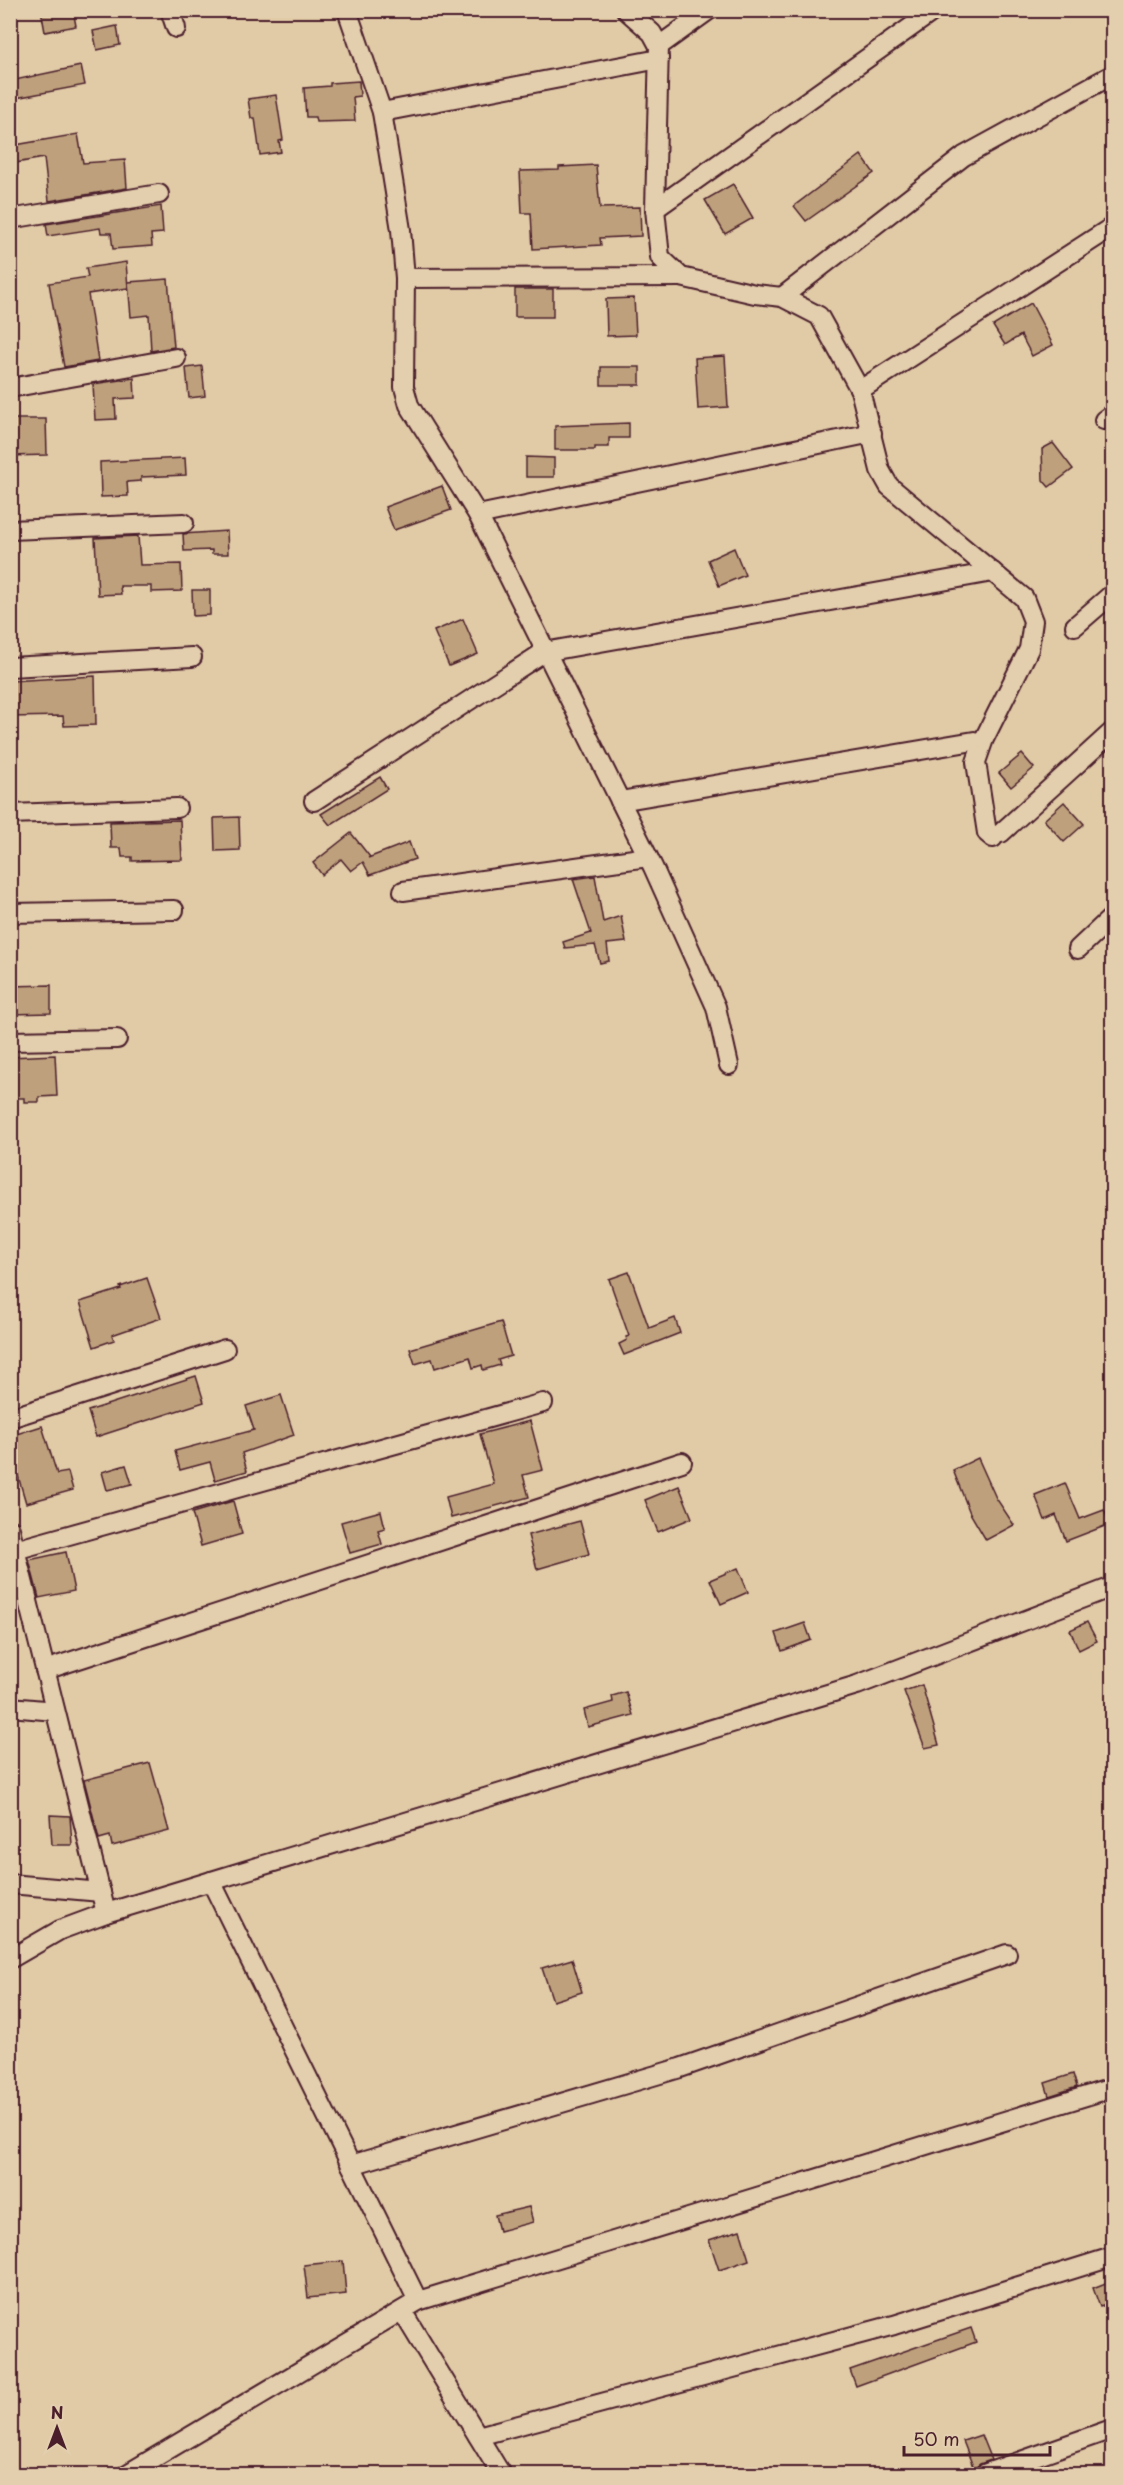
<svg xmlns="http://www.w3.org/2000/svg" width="1123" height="2485" viewBox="0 0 1123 2485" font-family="'Playpen Sans',sans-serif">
<rect width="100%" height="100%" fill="#e1cba7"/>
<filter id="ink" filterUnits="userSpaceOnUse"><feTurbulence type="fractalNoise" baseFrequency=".0167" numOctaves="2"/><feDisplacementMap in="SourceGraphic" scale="12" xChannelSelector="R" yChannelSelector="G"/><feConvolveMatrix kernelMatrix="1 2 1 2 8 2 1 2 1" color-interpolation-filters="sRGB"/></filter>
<g filter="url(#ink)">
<!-- building -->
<g fill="#bea17c" stroke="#4a1f2b" stroke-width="1.5">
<path d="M41,10H73L76,26L45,32Z"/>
<path d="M117,26L120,45L97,50L93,31Z"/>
<path d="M81,66L85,85L10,99V81Z"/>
<path d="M359,81L360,96L353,97L355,121L316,122L315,117H306L304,88L330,86V83Z"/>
<path d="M276,95L283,140L279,141L281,152L260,155L255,118H251L248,99Z"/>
<path d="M78,134L83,163L125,160L127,188L49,201L44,158L10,164V146Z"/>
<path d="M861,155L874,173L806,221L794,206Z"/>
<path d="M596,165L600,208L640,207L641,236L600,238L601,245L533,249L531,213H522L520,171L559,170V167Z"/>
<path d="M733,184L753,218L725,234L705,200Z"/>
<path d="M161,206L163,233L151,234L152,246L113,249L111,233H101L100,228L48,236L46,224Z"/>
<path d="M126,262L128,288L88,294L98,361L64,367L49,283L88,277L86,268Z"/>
<path d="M168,279L174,347L151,351L149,315L131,317L128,282Z"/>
<rect x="515" y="289" width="38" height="28"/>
<path d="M634,298L636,335L607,336L606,299Z"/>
<path d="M1031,303L1053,345L1032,356L1021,335L1005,345L993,326Z"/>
<path d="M725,356L728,407L698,409L695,358Z"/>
<path d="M202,366L205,396L189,398L186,368Z"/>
<rect x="601" y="367" width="39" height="18"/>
<path d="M134,378L135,398L115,399L116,419L95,420L93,384Z"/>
<path d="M10,419H46L47,455L10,456Z"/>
<path d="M629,423V438H609V447H595V450H555V426Z"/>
<path d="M1053,443L1073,469L1049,487L1043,480L1042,449Z"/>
<path d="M526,457L554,458V477H526Z"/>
<path d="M185,458L186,475L141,477V481L127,482L128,496L101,497L100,462Z"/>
<path d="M442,486L451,510L394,530L385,507Z"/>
<path d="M227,531L228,554H212V550L184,551L183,534Z"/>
<path d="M138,536L140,565L181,564L182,591L151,592V586H120L121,594L98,595L95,538Z"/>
<path d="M734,548L745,575L719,586L708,560Z"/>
<path d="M192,590H210V615L193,616Z"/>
<path d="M463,619L478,654L449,666L434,631Z"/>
<path d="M95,676L96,725L64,726L63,716L10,717V681Z"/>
<path d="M1022,754L1034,768L1011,787L999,773Z"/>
<path d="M380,777L387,789L330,825L321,814Z"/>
<path d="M1064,802L1084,824L1064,842L1044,820Z"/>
<path d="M239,817L240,850L215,851L214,818Z"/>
<path d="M180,820L182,860L132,861V857H122L121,848H111L110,822Z"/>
<path d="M351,833L370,857L368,858L409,842L415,859L370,875L363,862L351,871L341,859L322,875L313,863Z"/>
<path d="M595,876L603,922L621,916L626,942L607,944L609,961L600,963L595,945L565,948L563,942L591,933L573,879Z"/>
<path d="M51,985V1013L10,1014V986Z"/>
<path d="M55,1055L57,1096L39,1097V1102H24V1098H10V1057Z"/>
<path d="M629,1272L649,1328L675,1318L680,1333L624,1355L619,1344L627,1340L626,1337L629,1336L609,1279Z"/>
<path d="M147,1278L161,1318L112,1335L114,1340L94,1347L80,1302L121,1289L120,1287Z"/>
<path d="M501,1322L511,1356L498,1360L500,1365L483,1370L482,1365L473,1368L470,1357L435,1368L432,1359L415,1364L410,1349Z"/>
<path d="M196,1376L204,1402L96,1437L88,1411Z"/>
<path d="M281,1395L294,1435L242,1453L247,1471L215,1480L210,1462L180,1470L175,1451L254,1430L246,1406Z"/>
<path d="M530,1421L543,1470L523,1475L529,1497L451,1518L446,1497L494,1484L480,1434Z"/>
<path d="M42,1426L57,1474L68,1472L73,1490L26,1503L16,1469L10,1471V1436Z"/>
<path d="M978,1458L996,1498L1014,1525L986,1540L970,1513L953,1470Z"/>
<path d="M126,1465L132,1484L107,1490L102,1472Z"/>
<path d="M1065,1483L1080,1519L1104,1510L1110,1524L1066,1541L1056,1515L1045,1520L1035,1495Z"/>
<path d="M679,1486L692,1518L658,1532L645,1500Z"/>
<path d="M233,1501L242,1534L201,1546L192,1513Z"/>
<path d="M381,1511L385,1528L378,1530L382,1544L350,1553L341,1522Z"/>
<path d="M580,1521L589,1554L537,1569L528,1535Z"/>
<path d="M66,1552L74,1591L39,1598L29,1560Z"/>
<path d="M738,1568L748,1592L721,1604L710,1580Z"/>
<path d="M1087,1622L1097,1641L1079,1650L1070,1630Z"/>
<path d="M805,1623L811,1640L782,1651L776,1633Z"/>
<path d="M922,1685L939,1745L925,1748L904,1691Z"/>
<path d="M626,1692L633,1715L588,1727L584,1710L613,1702L612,1696Z"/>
<path d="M150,1763L169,1831L112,1846L110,1836L99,1839L84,1780Z"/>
<path d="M50,1815L70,1816L72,1845H52Z"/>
<path d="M572,1959L582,1992L553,2001L542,1968Z"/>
<path d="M1073,2074L1077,2087L1049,2096L1045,2083Z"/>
<path d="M529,2207L533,2222L499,2231L495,2215Z"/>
<path d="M740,2230L749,2260L719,2270L709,2240Z"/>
<path d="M343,2261L346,2294L308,2298L304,2265Z"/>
<path d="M1113,2280V2302L1100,2307L1093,2288Z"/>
<path d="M971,2328L976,2342L856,2386L850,2370Z"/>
<path d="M981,2435L991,2460L980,2464L974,2469L963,2441Z"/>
</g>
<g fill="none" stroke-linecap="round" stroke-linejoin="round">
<defs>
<g id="street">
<path d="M170,10L176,28"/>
<path d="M347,10L382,112L401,230L405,278L404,387L409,405L478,515L653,867L716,1007L729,1065"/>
<path d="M626,10L652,33L659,46L655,209L660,257L681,277L755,294L782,297L819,316L860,390L880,470L889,486L1024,598L1033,621L1029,649L984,739L976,762L987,833L993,838"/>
<path d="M659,46L709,10"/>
<path d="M382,112L659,59"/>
<path d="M655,209L935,10"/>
<path d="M10,219L159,194"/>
<path d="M405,278L681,277"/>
<path d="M782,297L964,156L1112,75"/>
<path d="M10,388L176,358"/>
<path d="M860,390L1112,227"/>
<path d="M1104,420L1112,414"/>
<path d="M478,515L872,433"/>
<path d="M10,530L184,523"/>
<path d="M1075,626L1112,594"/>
<path d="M10,667L192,657"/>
<path d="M314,801L544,652L993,572"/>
<path d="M620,801L974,741"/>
<path d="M10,814L177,808"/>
<path d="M1001,833L1112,732"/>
<path d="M403,891L648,857"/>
<path d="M10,913L174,910"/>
<path d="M1078,949L1112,917"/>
<path d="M10,1041L117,1039"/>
<path d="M10,1418L225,1349"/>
<path d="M10,1529L106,1913"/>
<path d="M15,1550L543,1403"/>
<path d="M45,1670L682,1462"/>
<path d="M10,1707L55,1711"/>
<path d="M211,1881L418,2301"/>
<path d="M10,1884L101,1892"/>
<path d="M10,1959L60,1930L106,1913L857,1685L1112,1587"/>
<path d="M351,2165L680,2068L1007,1954"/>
<path d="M402,2311L501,2474"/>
<path d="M478,2436L894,2325L1112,2257"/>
<path d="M127,2474L418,2301L1112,2088"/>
<path d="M984,2474L1112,2429"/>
</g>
</defs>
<!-- street casing -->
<use href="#street" stroke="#4a1f2b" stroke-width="22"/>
<!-- street -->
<use href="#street" stroke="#e3cead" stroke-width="18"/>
</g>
</g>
<!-- margin -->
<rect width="1123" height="2485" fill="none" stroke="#e3cead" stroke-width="36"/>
<rect x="18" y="18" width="1087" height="2449" fill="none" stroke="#4a1f2b" stroke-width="2" filter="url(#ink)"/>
<!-- north arrow -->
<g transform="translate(57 2428)" stroke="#e3cead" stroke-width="4.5" paint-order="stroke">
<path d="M0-4.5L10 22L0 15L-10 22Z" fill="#4a1f2b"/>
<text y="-9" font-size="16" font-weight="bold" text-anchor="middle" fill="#4a1f2b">N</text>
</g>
<!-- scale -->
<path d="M904 2446v9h146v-9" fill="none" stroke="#4a1f2b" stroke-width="3"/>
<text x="913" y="2446" font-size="18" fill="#4a1f2b" stroke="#e3cead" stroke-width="4.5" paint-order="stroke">50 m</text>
</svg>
